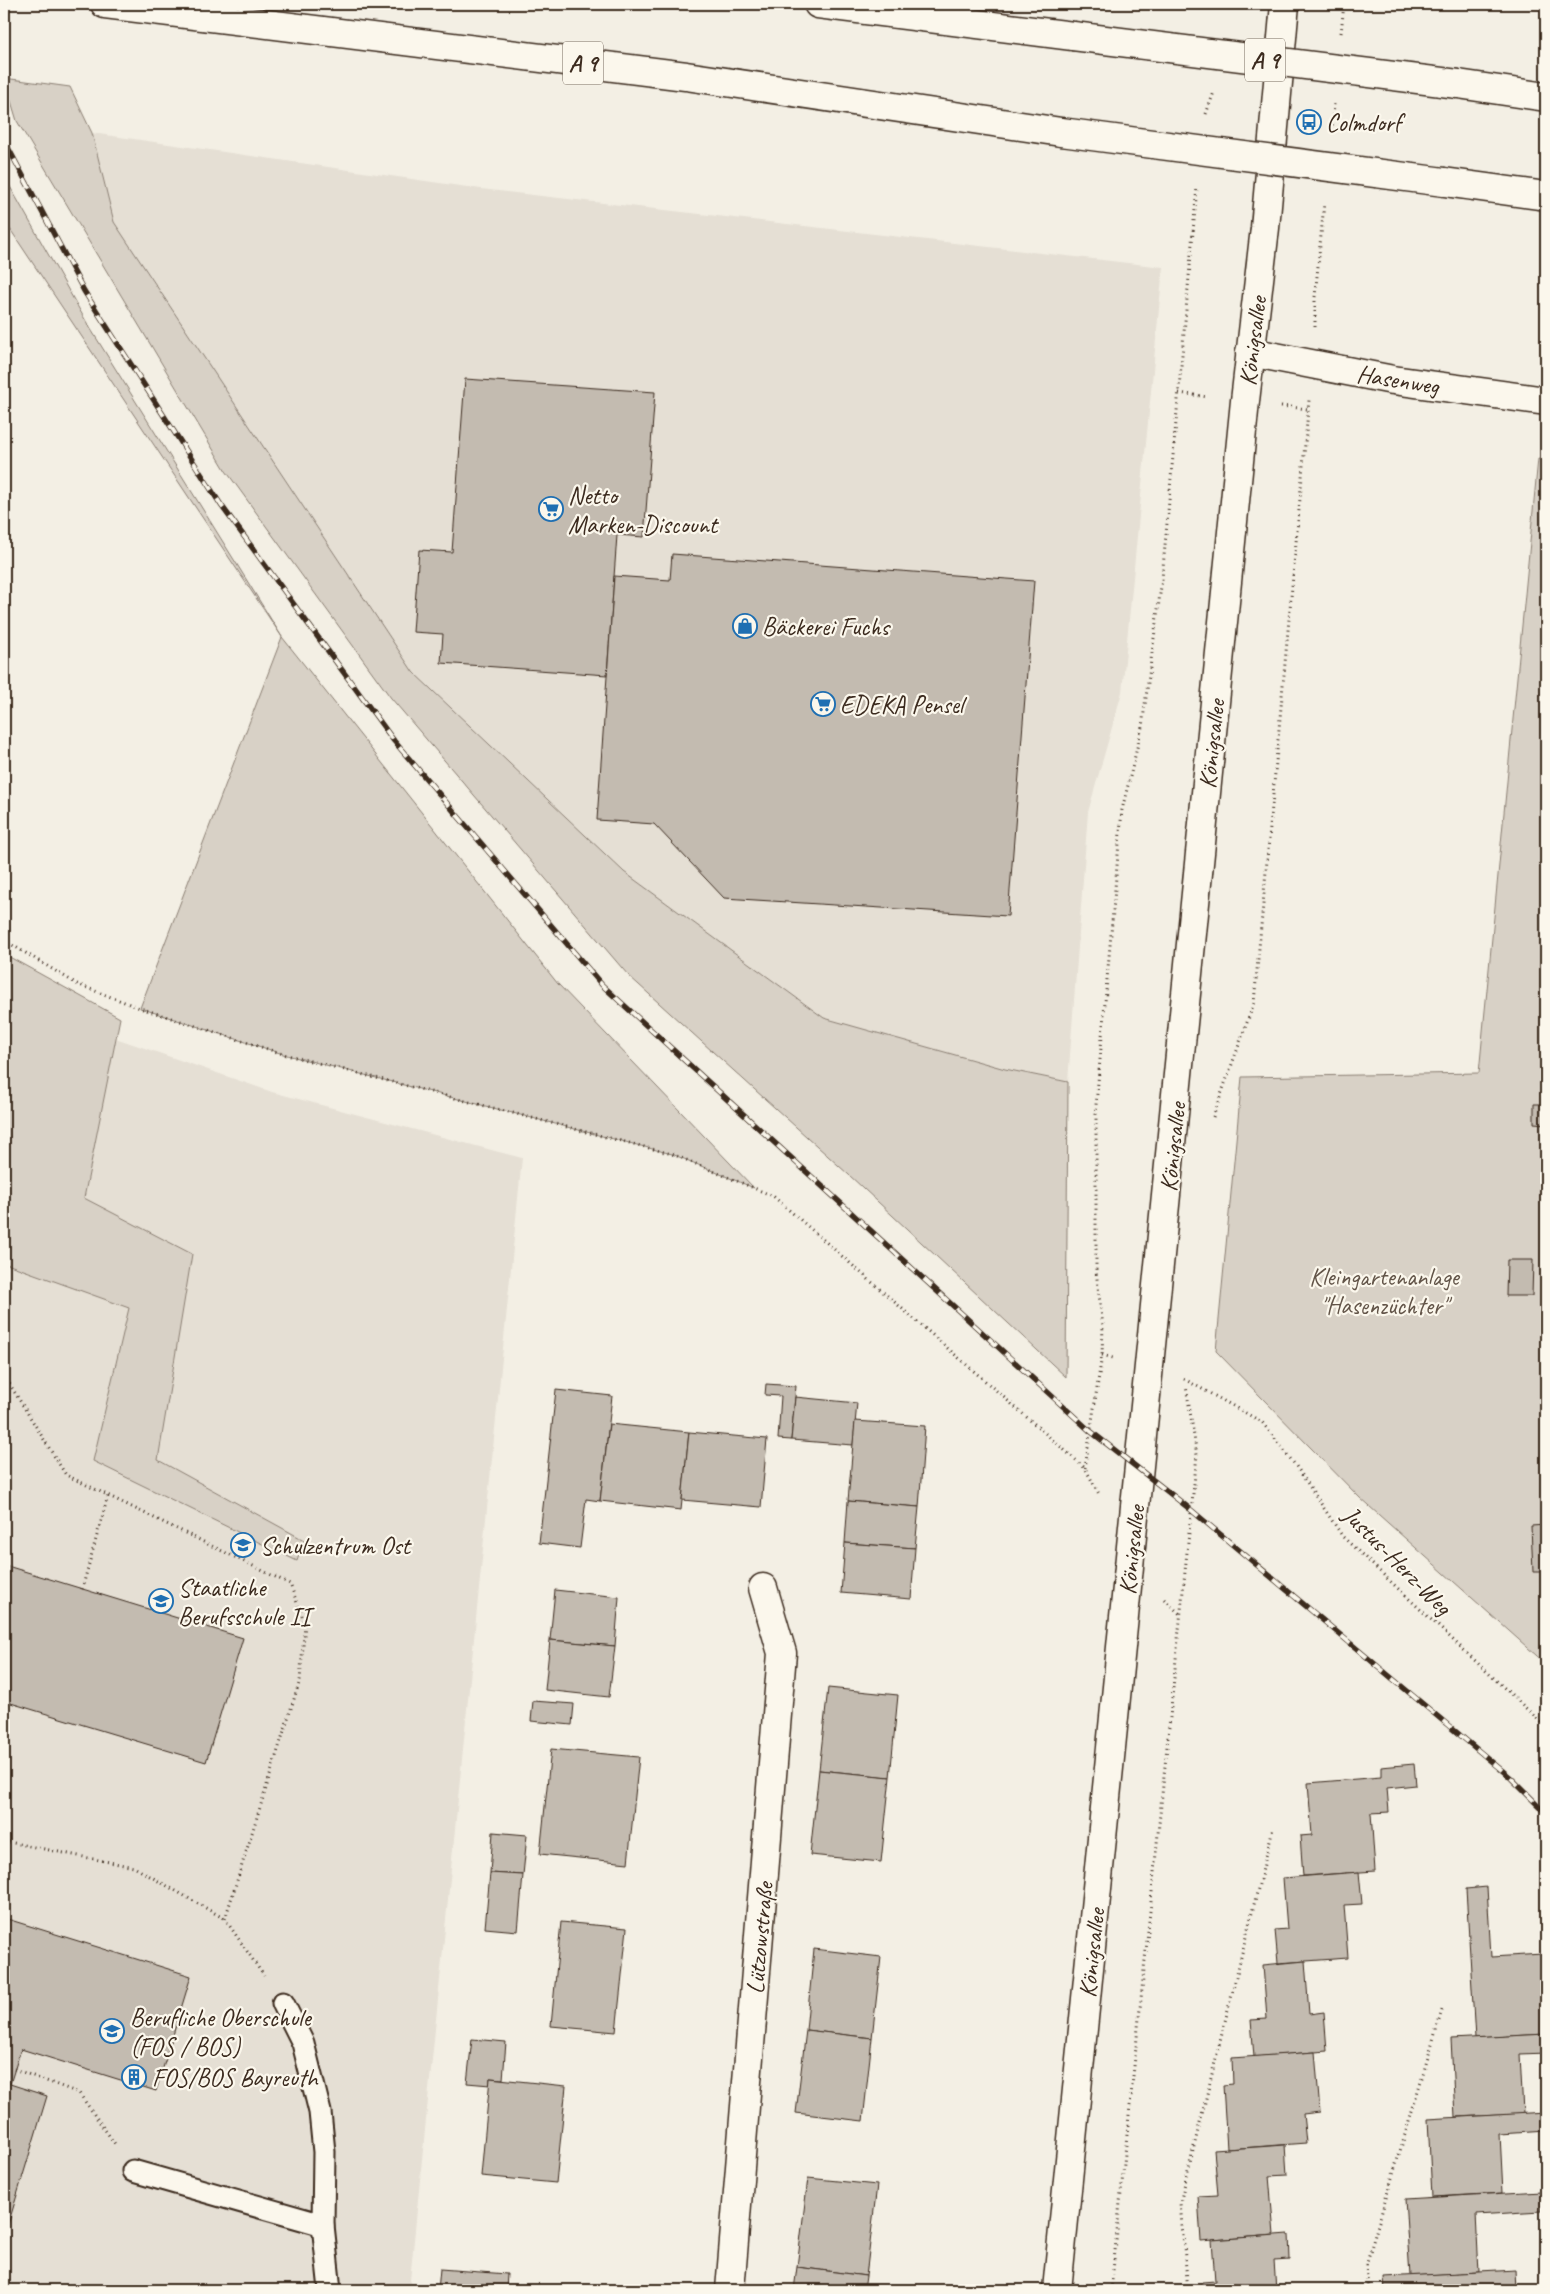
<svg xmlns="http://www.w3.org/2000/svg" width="1550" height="2294" viewBox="0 0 1550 2294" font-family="Caveat,sans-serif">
<rect width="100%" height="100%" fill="#f3efe4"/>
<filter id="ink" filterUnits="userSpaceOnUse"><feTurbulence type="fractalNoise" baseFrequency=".02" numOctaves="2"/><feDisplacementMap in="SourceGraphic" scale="10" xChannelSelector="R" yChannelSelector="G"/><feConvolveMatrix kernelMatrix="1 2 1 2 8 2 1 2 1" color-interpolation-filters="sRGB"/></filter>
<g filter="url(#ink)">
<!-- built -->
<g fill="#e5dfd4">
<path d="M92,133L481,189L1163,267L1122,692L1088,812L1068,1082L1005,1069L824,1018L624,872L413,672L114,222Z"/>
<path d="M4,977L69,1022L272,1092L522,1158L409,2290H4Z"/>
</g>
<!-- green -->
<g fill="#d8d1c6" stroke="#8a7e72">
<path d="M4,78L70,87L92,133L114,222L413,672L624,872L824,1018L1005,1069L1068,1082L1066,1377L849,1175L628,975L391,698L226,471L17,121Z"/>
<path d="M4,176L87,323L282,637L558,984L754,1188L672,1154L283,1054L140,1008L282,637L4,220Z"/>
<path d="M1538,459L1546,461V1664L1360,1498L1216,1351L1242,1077L1479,1073Z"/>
<path d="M4,954L120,1018L84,1198L192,1254L158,1460L304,1540L297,1561L93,1461L129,1308L4,1263Z"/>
</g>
<!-- building -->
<g fill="#c3bbb0" stroke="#3b2a1e">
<path d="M465,379L655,392L644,537L617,535L607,675L441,663L443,634L413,632L419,550L452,552Z"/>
<path d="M672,554L1034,581L1008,916L724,898L654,824L597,820L614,576L670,580Z"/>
<path d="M1534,1104H1546V1124L1534,1123Z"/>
<path d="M1507,1260H1533L1532,1296H1506Z"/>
<path d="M766,1384L796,1386L791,1440L778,1439L781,1396L765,1395Z"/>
<path d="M556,1390L612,1396L600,1501L586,1499L580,1548L539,1543Z"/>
<path d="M795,1397L857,1403L853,1445L791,1440Z"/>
<path d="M855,1421L925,1426L919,1507L848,1501Z"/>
<path d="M609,1424L689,1432L681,1510L600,1501Z"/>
<path d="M689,1432L767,1439L761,1507L682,1500Z"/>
<path d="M848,1501L919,1507L915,1548L845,1543Z"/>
<path d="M1546,1525V1572H1533L1531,1526Z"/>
<path d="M845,1543L915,1548L911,1599L841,1593Z"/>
<path d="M4,1565L243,1638L206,1762L4,1701Z"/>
<path d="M555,1590L619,1597L615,1646L550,1640Z"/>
<path d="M550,1640L615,1646L609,1697L545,1690Z"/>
<path d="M828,1688L898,1695L890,1777L819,1770Z"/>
<path d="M533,1701L574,1704L572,1725L531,1721Z"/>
<path d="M551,1749L639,1757L628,1863L540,1854Z"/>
<path d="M1414,1764L1416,1785L1387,1788L1389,1812L1371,1813L1375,1871L1303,1876L1300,1836L1312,1835L1308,1783L1381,1777V1767Z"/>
<path d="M819,1770L890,1777L881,1862L810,1855Z"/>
<path d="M493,1832L527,1835L523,1875L490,1873Z"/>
<path d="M1359,1872L1362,1904L1344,1905L1348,1958L1278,1963L1275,1930L1287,1929L1283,1878Z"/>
<path d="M490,1873L523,1875L518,1931L485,1928Z"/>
<path d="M1487,1887L1491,1957L1543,1954L1546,2034L1475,2038L1466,1889Z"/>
<path d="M4,1918L191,1976L156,2091L21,2049L10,2084L47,2096L4,2238Z"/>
<path d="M561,1922L627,1928L616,2032L551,2026Z"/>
<path d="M814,1949L881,1957L872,2038L806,2030Z"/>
<path d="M1305,1961L1309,2014L1324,2012L1327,2051L1254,2057L1251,2020L1267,2019L1263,1965Z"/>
<path d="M806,2030L872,2038L863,2121L796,2113Z"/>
<path d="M1546,2034V2053L1520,2054L1523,2114L1455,2117L1451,2039Z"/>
<path d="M472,2039L506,2042L503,2079L490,2078V2085L467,2083Z"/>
<path d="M1315,2052L1320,2112L1303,2114L1306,2143L1227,2149L1223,2085L1233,2084L1232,2058Z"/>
<path d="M490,2078L566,2086L556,2183L481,2176Z"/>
<path d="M1546,2112V2131L1500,2134L1503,2193L1432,2197L1428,2119Z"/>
<path d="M1285,2145L1287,2175L1269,2176L1274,2235L1201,2241L1198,2196L1218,2195L1214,2150Z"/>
<path d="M808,2178L877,2185L866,2276L797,2267Z"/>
<path d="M1541,2191L1542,2211L1476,2215L1479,2272L1410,2276L1405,2199Z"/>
<path d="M1289,2234L1290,2260L1274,2261L1276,2290H1203L1202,2282L1215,2281L1212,2240Z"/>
<path d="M797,2267L866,2276L864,2290H794Z"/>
<path d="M440,2269L507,2274L506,2290H438Z"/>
<path d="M1516,2270L1517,2290H1385L1384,2277Z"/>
</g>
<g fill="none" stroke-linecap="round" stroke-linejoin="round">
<defs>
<g id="service">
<path d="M283,2003L303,2043L320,2112L324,2152L323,2225L330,2290"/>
<path d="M133,2171L323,2225"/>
</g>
<g id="minor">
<path d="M1250,352L1393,380L1546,401"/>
<path d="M730,2290L782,1653L763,1588"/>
</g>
<path id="secondary" d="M1057,2290L1245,401L1265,228L1285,4"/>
<g id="motorway">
<path d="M105,4L686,76L1061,132"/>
<path d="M818,4L1073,36"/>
<path d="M1458,84L1546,97"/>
<path d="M1444,182L1546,196"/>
</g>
</defs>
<!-- service casing -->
<use href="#service" stroke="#3b2a1e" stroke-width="25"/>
<!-- minor casing -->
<use href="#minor" stroke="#3b2a1e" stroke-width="31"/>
<!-- secondary casing -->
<use href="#secondary" stroke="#3b2a1e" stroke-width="31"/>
<!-- motorway casing -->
<use href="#motorway" stroke="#3b2a1e" stroke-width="31"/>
<!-- path -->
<g stroke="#3b2a1e" stroke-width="3" stroke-dasharray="1 4" stroke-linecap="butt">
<path d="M1341,33L1344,4"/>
<path d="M1206,114L1214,92"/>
<path d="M1332,130L1334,104"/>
<path d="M1315,327V297L1324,204"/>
<path d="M1179,393L1208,397"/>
<path d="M1281,406L1308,409"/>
<path d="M4,940L77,984L140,1008L283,1054L672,1154L773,1196L1085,1468L1099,1494"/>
<path d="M1213,1117L1254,1003L1309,400"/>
<path d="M1102,1355L1113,1358"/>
<path d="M4,1375L66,1475L290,1584L305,1624L300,1680L225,1919L264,1976"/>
<path d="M1184,1379L1262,1422L1296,1466L1343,1537L1546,1727"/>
<path d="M1085,1468L1102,1355L1103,1326L1096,1271V1105L1116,877L1122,810L1142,727L1162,579L1197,187"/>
<path d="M82,1589L108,1496"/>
<path d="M1164,1599L1181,1615"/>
<path d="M4,1841L134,1867L225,1919"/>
<path d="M14,2069L79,2093L115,2144"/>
<path d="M1111,2290L1197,1455L1186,1386"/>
<path d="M1188,2290L1180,2203L1273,1828"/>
<path d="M1368,2290L1366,2265L1443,2007"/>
</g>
<!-- service -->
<use href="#service" stroke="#fbf7ec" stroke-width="21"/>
<!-- minor -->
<use href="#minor" stroke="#fbf7ec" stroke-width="28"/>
<!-- secondary -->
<use href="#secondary" stroke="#fbf7ec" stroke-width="28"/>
<!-- motorway -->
<use href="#motorway" stroke="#fbf7ec" stroke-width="28"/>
<defs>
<path id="rail" d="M4,140L84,291L221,505L394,741L602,985L1089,1430L1190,1509L1510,1777L1546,1813"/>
</defs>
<!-- rail casing -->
<use href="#rail" stroke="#3b2a1e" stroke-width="5.5"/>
<!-- rail -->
<use href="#rail" stroke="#fbf7ec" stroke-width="4" stroke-dasharray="11" stroke-linecap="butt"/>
<defs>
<g id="motorway-bridge">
<path d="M1073,36L1458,84"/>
<path d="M1061,132L1444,182"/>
</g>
</defs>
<!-- motorway-bridge casing -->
<use href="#motorway-bridge" stroke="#3b2a1e" stroke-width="31" stroke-linecap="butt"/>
<!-- motorway-bridge -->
<use href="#motorway-bridge" stroke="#fbf7ec" stroke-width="28"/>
</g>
</g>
<!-- icons -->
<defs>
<symbol id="bus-ring" viewBox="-11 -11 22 22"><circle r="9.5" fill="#fbf7ec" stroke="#1f6fb2" stroke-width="1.5"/><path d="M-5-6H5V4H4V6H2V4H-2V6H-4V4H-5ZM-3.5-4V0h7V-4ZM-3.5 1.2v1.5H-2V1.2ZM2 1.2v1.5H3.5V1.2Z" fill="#1f6fb2"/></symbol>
<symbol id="supermarket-ring" viewBox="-11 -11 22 22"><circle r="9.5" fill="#fbf7ec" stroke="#1f6fb2" stroke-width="1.5"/><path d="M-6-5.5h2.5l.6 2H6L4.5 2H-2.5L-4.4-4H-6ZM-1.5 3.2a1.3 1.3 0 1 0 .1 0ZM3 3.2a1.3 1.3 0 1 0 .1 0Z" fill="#1f6fb2"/></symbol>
<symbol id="shop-ring" viewBox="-11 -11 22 22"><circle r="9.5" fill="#fbf7ec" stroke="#1f6fb2" stroke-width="1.5"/><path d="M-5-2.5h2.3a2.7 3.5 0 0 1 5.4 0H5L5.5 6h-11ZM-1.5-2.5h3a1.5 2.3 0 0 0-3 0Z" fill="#1f6fb2"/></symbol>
<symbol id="school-ring" viewBox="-11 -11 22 22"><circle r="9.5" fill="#fbf7ec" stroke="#1f6fb2" stroke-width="1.5"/><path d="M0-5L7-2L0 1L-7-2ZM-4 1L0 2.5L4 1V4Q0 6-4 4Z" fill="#1f6fb2"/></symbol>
<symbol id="building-ring" viewBox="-11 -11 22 22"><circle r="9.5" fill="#fbf7ec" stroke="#1f6fb2" stroke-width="1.5"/><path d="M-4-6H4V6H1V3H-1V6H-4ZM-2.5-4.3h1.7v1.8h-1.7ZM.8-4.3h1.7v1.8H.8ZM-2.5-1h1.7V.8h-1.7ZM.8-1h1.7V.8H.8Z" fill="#1f6fb2"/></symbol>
</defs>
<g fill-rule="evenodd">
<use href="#bus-ring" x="1295" y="108" width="28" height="28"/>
<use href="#supermarket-ring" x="537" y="495" width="28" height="28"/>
<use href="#shop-ring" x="731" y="612" width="28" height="28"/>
<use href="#supermarket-ring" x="809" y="690" width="28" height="28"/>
<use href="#school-ring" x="229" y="1531" width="28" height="28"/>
<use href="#school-ring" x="147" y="1587" width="28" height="28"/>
<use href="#school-ring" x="98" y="2017" width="28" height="28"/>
<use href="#building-ring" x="120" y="2063" width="28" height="28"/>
</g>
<g text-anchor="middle" stroke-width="4.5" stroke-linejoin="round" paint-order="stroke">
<!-- shield labels -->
<g fill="#fbf7ec" stroke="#75685c" stroke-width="1">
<rect x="1245" y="38.5" width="40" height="43" rx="4"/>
<rect x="563" y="41.5" width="40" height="43" rx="4"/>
</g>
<g font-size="24" font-weight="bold" fill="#3b2a1e">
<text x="1265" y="68">A 9</text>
<text x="583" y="71">A 9</text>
</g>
<!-- poi labels -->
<g font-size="25" fill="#3b2a1e" stroke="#fbf7ec" text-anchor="start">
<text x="1326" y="131">Colmdorf</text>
<text x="568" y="504">Netto<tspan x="568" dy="29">Marken-Discount</tspan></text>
<text x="762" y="635">Bäckerei Fuchs</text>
<text x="840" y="713">EDEKA Pensel</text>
<text x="260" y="1554">Schulzentrum Ost</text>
<text x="178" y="1596">Staatliche<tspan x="178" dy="29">Berufsschule II</tspan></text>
<text x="130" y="2026">Berufliche Oberschule<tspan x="130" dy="29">(FOS / BOS)</tspan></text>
<text x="152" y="2086">FOS/BOS Bayreuth</text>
</g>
<!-- street labels -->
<g font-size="25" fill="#3b2a1e" stroke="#fbf7ec">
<text transform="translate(1252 341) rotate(-83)" y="9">Königsallee</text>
<text transform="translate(1398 379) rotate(9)" y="9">Hasenweg</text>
<text transform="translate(1211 744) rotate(-84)" y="9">Königsallee</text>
<text transform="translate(1172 1147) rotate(-84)" y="9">Königsallee</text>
<text transform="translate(1131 1550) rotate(-84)" y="9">Königsallee</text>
<text transform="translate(1398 1560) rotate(45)" y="9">Justus-Herz-Weg</text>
<text transform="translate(759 1938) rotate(-85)" y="9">Lützowstraße</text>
<text transform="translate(1091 1953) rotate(-84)" y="9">Königsallee</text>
</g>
<!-- park labels -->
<g font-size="25" fill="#625448" stroke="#fbf7ec">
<text x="1384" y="1285">Kleingartenanlage<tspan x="1384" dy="29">"Hasenzüchter"</tspan></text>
</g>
</g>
<!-- margin -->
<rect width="1550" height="2294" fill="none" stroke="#fbf7ec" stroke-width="20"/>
<rect x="10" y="10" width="1530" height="2274" fill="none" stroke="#3b2a1e" stroke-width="2" filter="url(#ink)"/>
</svg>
